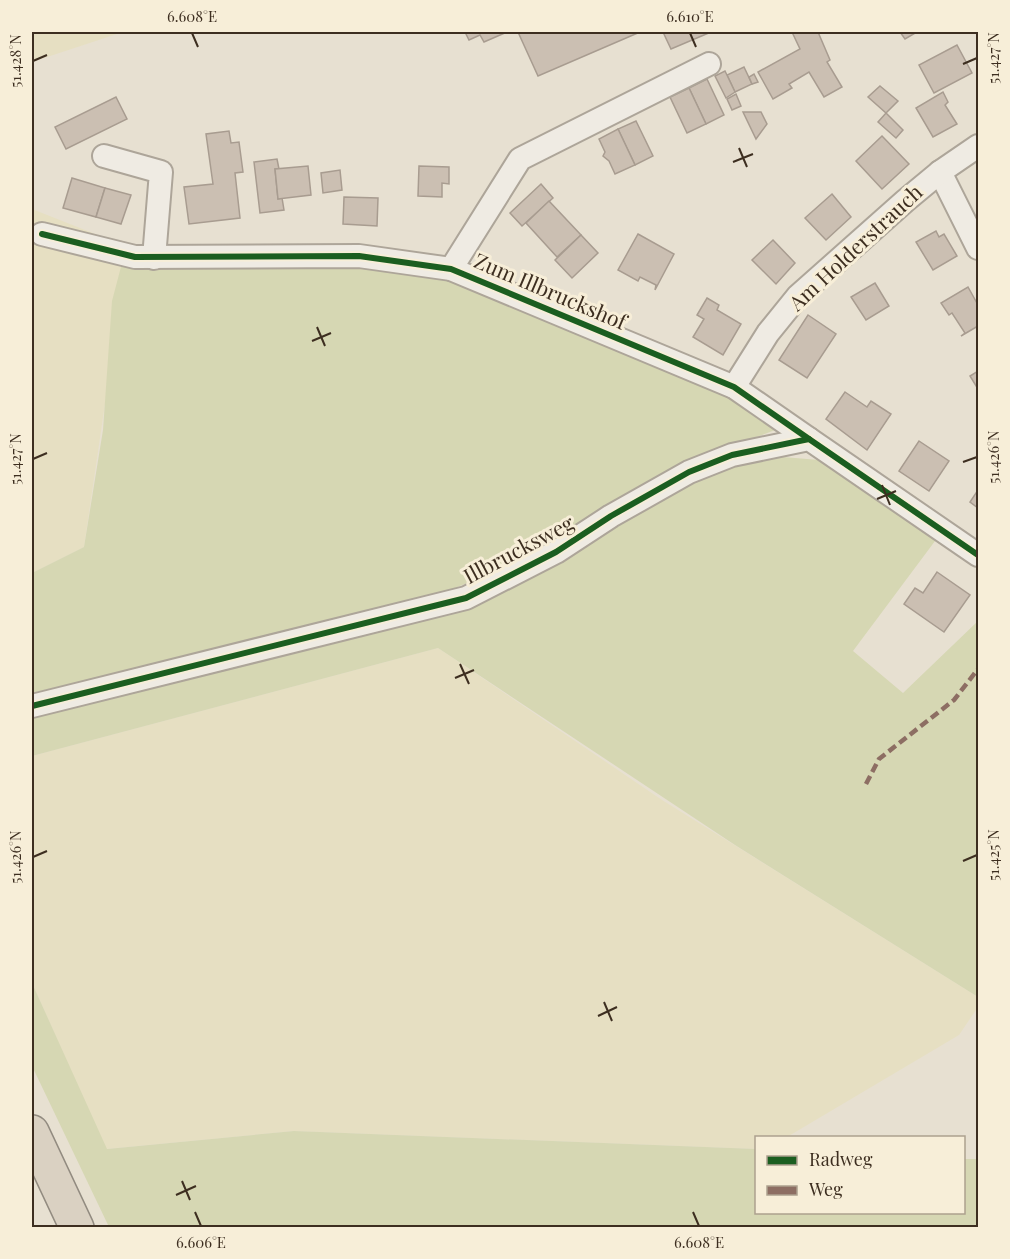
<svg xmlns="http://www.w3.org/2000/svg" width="1010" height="1259" viewBox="0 0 1010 1259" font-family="'Playfair Display',serif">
<rect width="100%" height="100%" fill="#e7e0d1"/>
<!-- farmland -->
<g fill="#e6dfc2">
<path d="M32,32H123L32,62Z"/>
<path d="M32,209L128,247L84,547L32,573Z"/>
<path d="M438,648L662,800L978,997V1007L959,1035L787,1137L756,1138V1149L294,1131L106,1149L32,983V756Z"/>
</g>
<!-- green -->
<g fill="#d6d7b3">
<path d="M122,263L359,264L450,277L737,400L775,430L692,462L528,558L428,599L32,693V573L84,547L103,430L112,301Z"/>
<path d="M771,456L819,460L848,476L938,537L853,651L903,693L978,621V997L735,845L438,648L32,756V717L435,618L508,589L674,490L720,469Z"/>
<path d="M32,983L107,1149L294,1131L756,1149V1212H964V1159H978V1227H109L32,1066Z"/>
</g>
<!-- building -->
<g fill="#cbbfb2" stroke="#a89c90" stroke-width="1.5">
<path d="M465,32H507L484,42L480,35L469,40Z"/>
<path d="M518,32H640L538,76Z"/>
<path d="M663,32H711L671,49Z"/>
<path d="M792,32H818L830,60L827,62L842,87L824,97L809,72L789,84L792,88L773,99L758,72L800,49Z"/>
<path d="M900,32H917L905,39Z"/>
<path d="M957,45L972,73L934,93L919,65Z"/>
<path d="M744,67L752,84L735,92L727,75Z"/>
<path d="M725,71L735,92L726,98L715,76Z"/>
<path d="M754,74L758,82L752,84L749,77Z"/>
<path d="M707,79L724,115L706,124L689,88Z"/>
<path d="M880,86L898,101L886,113L868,97Z"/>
<path d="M689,88L706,124L687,133L670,97Z"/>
<path d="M943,92L948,102L945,105L957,124L933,137L916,108Z"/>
<path d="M736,94L741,106L732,110L727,99Z"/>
<path d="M116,97L127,119L66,149L55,127Z"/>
<path d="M743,112H761L767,124L756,139Z"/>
<path d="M886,113L903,130L896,138L878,122Z"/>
<path d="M636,121L653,156L635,165L618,129Z"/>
<path d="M618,129L635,165L615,174L609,161L603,156L605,152L599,139Z"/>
<path d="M229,131L231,143L239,142L243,172L235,173L240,218L189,224L184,187L213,184L206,134Z"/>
<path d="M882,136L909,164L882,189L856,161Z"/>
<path d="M277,159L279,169H275L278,199L282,198L284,210L260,213L254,162Z"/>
<path d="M308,166L311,195L278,199L275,169Z"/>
<path d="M419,166L449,167V184L442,183V197L418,196Z"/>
<path d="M340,170L342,190L323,193L321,173Z"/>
<path d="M72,178L105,188L96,217L63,208Z"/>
<path d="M541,184L553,198L522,226L510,213Z"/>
<path d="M105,188L131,195L121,224L96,217Z"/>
<path d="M832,194L851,217L826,240L805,218Z"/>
<path d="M344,197L378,198L377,226L343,224Z"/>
<path d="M549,201L581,235L557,257L526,223Z"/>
<path d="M936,231L939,237L944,234L957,256L933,270L916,242Z"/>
<path d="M638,234L674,254L655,290L656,285L640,277L638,281L618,270Z"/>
<path d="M581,235L598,253L572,278L555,260Z"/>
<path d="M773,240L795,263L776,284L752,260Z"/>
<path d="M875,283L889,306L866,320L851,297Z"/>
<path d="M968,287L978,305V326L961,336L965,333L952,313L949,315L941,303Z"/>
<path d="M707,298L719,305L717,310L741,324L723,355L693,337L704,319L697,315Z"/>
<path d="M808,315L836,334L807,378L779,360Z"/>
<path d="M978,371V389L970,376Z"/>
<path d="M845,392L867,407L871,401L891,414L867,450L826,419Z"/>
<path d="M919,441L949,461L929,491L899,471Z"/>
<path d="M978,490V508L970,502Z"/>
<path d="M937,572L970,595L944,632L904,604L915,588L923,593Z"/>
</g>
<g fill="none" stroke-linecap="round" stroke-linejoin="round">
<defs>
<g id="minor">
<path d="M104,156L161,172L154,258"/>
<path d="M940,172L978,248"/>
<path d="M42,234L135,257L359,256L451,269L734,387L809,439"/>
<path d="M451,269L520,159L709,64"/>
<path d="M734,387L768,333L798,296L905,201L940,172L978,146"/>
<path d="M32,706L466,598L556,552L611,516L689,472L732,455L809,439L978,555"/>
</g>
<path id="highway" d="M32,1132L77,1228"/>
</defs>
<!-- minor casing -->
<use href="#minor" stroke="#ada599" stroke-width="26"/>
<!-- highway casing -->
<use href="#highway" stroke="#928b80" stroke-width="36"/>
<!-- minor -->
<use href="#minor" stroke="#efebe3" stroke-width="22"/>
<!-- highway -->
<use href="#highway" stroke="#dad1c2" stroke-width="33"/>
<!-- quiet -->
<path stroke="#8d6e63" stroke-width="4.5" stroke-dasharray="9 4.5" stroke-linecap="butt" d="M866,784L879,759L954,700L978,669"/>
<defs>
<g id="cycleway">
<path d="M42,234L135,257L359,256L451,269L734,387L809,439"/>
<path d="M32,706L466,598L556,552L611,516L689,472L732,455L809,439L978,555"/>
</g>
</defs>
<!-- cycleway casing -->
<use href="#cycleway" stroke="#f7eed8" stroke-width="10"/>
<!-- cycleway -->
<use href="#cycleway" stroke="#1b5e20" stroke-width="6"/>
</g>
<!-- ticks -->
<path fill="none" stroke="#3d2e20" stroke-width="2" d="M192,33L198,47M690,33L696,47M33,61L47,55M963,64L977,58M739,148L747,167M733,162L753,154M317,327L325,346M312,341L331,333M33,459L47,453M963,462L977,457M882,485L890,505M877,499L896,491M460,664L469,684M455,678L474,670M33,857L47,851M963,861L977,855M604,1002L612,1021M598,1016L617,1007M182,1181L190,1200M176,1195L196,1186M195,1212L201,1226M693,1212L699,1226"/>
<g text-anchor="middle" stroke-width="6" stroke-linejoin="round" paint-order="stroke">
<!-- street labels -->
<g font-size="21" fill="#3d2e20" stroke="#f7eed8">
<text transform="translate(856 248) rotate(-43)" y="7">Am Holderstrauch</text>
<text transform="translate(550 292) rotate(23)" y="7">Zum Illbruckshof</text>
<text transform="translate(519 550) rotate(-28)" y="7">Illbrucksweg</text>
</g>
</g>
<!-- border -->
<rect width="1010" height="1259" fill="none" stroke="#f7eed8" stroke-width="66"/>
<!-- legend -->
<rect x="755" y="1136" width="210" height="78" fill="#f7eed8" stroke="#ada18e" stroke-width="1.5"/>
<rect x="767" y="1156" width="30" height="9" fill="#1b5e20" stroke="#ada18e" stroke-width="1.5"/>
<text x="809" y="1166" font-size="18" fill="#3d2e20">Radweg</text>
<rect x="767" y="1186" width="30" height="9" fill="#8d6e63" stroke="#ada18e" stroke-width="1.5"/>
<text x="809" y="1196" font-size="18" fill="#3d2e20">Weg</text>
<rect x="33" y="33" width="944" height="1193" fill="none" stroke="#3d2e20" stroke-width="2"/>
<g font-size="15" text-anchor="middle" fill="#3d2e20">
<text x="192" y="22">6.608°E</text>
<text x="690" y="22">6.610°E</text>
<text transform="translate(994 58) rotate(-90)" y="5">51.427°N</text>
<text transform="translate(16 61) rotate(-90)" y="5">51.428°N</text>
<text transform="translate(994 457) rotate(-90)" y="5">51.426°N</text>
<text transform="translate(16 459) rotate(-90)" y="5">51.427°N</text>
<text transform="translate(994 855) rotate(-90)" y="5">51.425°N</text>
<text transform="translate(16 857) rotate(-90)" y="5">51.426°N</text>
<text x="201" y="1248">6.606°E</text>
<text x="699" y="1248">6.608°E</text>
</g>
</svg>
